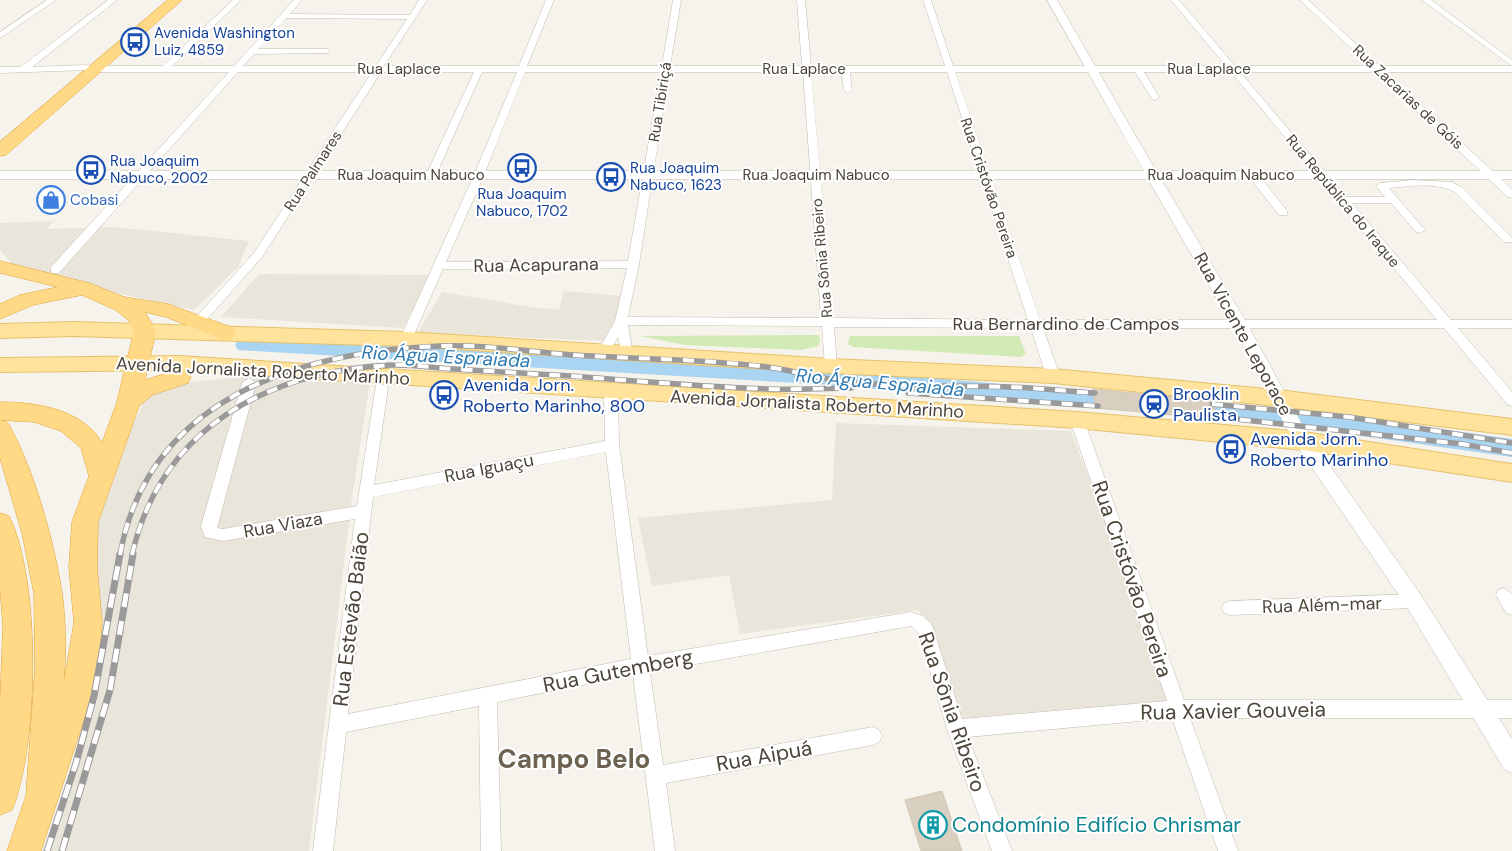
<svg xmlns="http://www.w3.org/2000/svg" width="1512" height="851" viewBox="0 0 1512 851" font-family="'DM Sans',sans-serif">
<rect width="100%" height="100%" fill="#f6f3ec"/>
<!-- residential -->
<g fill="#eae5da">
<path d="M53,221L47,229L113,227L249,241L238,267L194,310L63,281L13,265L0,249V223Z"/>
<path d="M259,274L431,275L403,328L221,317Z"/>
<path d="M564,291L622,296L609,341L418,333L442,292L536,308L559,309Z"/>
<path d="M373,363L352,497L309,851H45L96,706L99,690L92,517L146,396L173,384Z"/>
<path d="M836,423L1071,431L1177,708L955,727L919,610L740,634L729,575L652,586L638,518L832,500Z"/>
</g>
<!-- green -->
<g fill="#d2eab5">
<path d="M819,335L820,341L818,346L801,350L685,345L640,336Z"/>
<path d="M850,336H1019L1026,354L1021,357L853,347L848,344Z"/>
</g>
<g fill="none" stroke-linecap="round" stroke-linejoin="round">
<!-- river -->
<g fill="#a9d4f2" fill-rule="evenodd">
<path d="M246,338L830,369L1127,395L1135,397L1139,403L1135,409L1127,411L830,385L238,350L235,345L238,340Z"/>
<path d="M1183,400L1319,412L1512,439V457L1319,430L1183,416L1175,414L1171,408L1175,402Z"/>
</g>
</g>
<!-- building -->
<g fill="#d8cfc1" stroke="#d3c7b4">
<path d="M1092,389L1212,401L1218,419L1096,408Z"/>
<path d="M942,791L962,851H921L905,800Z"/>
</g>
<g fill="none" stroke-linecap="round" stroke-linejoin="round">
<defs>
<g id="minor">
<path d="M47,0H56L0,38V32Z"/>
<path d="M108,0H117L32,67L86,65L89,66V70L0,73V67H21Z"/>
<path d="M233,0H241L172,66H234L294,0H302L290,14L410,15L419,0H427L384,66H519L546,0H554L527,66H662L673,0H681L670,66H802L797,0H805L811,66H945L923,0H931L953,66H1226L1171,0H1179L1235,66H1370L1300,0H1308L1380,66H1512L1422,0H1431L1512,60V72H1385L1512,189V198L1508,197L1375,72H1240L1346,197H1385L1376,186L1381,183L1413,180L1452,182L1463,188L1512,238V242H1504L1455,192C1436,182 1410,186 1389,188L1425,230L1420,233L1416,232L1391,203H1352L1451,320H1512V328H1458L1512,392V406L1507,404L1444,328H1043L1060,376L1053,381L1046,376L1031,328L834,327L837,366L831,370L825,366L822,326L628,325L633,354L631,357H623L618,337L607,355H599L597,352L615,321L627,268L443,269L412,339L410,342H402L400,339L474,175L517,72H482L436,175L431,178L426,175L474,72H381L262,257L195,333H187L185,330L187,327L254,253L372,72H238L59,273H51V267L229,72H96L92,69L96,66H163ZM286,18L407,19L376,66H243L254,54L329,53V49H258ZM525,72H661L628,261L446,262L484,175ZM669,72H803L821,318L628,317L639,264ZM811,72H841L844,90L848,93L852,90L850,72H947L1028,320L833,318ZM955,72H1135L1152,99L1155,100L1159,97L1144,72H1231L1437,320H1040Z"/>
<path d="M1254,173L1258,174L1287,211V215H1279L1250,178L1249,176Z"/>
<path d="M249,378L256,383L217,528L223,529L357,506L376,385H386L388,388L374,485L605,441L604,392L606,389H616L618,392L619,445L648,656L911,612L923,616L932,625L962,719L1167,701L1070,420L1077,415L1084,420L1184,700H1512V718H1190L1238,851H1218L1172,718L968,737L1012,851H992L947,729L919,634L911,626L650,672L663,765L873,727L879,730L882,736L879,742L873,745L666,783L675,851H655L633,675L497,702L501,851H481L479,706L346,732L333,851H313L355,519L223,541L205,537L201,526L242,383ZM606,452L631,659L348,714L373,497Z"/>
<path d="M1504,588L1512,594V615L1506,613L1496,595L1498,590Z"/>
<path d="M1414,594L1420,596L1422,601L1420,606L1414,608L1230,615L1224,613L1222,608L1224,603L1230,601Z"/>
</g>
<path id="tertiary" d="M1047,0H1057L1156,171H1512V179H1161L1248,325L1305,430L1421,595L1512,739V773L1504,769L1407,607L1293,440L1232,325L1148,179H0V171H1144Z"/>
<g id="primary">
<path d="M74,322L406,332L831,359L1053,369L1278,390L1512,419V435L1278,406L1053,383L831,373L406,346L74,336L0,338V324Z"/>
<path d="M179,356L1077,412L1304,432L1512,464V482L1304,450L1077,428L179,370L0,372V358Z"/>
</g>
<g id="trunk">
<path d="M168,0H182L6,155L0,156V142Z"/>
<path d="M0,261L89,283L124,297L168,304L233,328L236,333L233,338L225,340L166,317L145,312L156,331L145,380L180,369L188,371L191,377L188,383L152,395L139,406L98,522L97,567L102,623L98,666L90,701L41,851H7L26,796L35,668L34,594L22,533L0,458V420L8,423C34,469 54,541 62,593C66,621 66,653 64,681L74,623L69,567L72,522L89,476L81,448L61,431L34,422L0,420V402C35,402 83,409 102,443L117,402L134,331L129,321L116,310L82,295L33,305L0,319V304L20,295L58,287L0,273Z"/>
<path d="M0,513L9,516C41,580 39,744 12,810L0,815V702L3,626L0,588Z"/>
</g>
</defs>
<!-- minor casing -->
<use href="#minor" stroke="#c2bbae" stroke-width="1"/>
<!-- tertiary casing -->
<use href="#tertiary" stroke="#c2bbae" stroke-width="1"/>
<!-- primary casing -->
<use href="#primary" stroke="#e6c16a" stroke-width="2"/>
<!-- trunk casing -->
<use href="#trunk" stroke="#e0a43c" stroke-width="1"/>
<!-- minor -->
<use href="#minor" fill="#fff" fill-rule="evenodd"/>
<!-- tertiary -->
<use href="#tertiary" fill="#fff" fill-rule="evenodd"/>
<!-- primary -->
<use href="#primary" fill="#ffe39c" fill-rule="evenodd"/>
<!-- trunk -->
<use href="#trunk" fill="#ffd985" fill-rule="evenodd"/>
<defs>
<g id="rail-far1">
<path d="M908,393L1098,406"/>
<path d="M1212,404L1349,417L1512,443"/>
<path d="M1218,417L1462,444L1512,453"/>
<path d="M120,555C148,398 299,352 439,346C481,344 530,352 573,355C636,359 705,359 767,367C792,370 817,378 842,381C897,388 953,385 1009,387C1038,388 1066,391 1095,393"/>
<path d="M132,555C161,427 269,371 392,365C412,364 433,368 453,369C493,371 532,374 571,376C637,381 703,387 770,389C797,390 824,388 851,388"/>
</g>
<g id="rail">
<path d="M47,851L76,763L94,696L120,554"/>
<path d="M62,851L110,690L133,554"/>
</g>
</defs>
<!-- rail-far1 casing -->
<use href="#rail-far1" stroke="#9a9a9a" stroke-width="5.5"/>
<!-- rail casing -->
<use href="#rail" stroke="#9a9a9a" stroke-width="7"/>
<!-- rail-far1 -->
<use href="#rail-far1" stroke="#fff" stroke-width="4" stroke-dasharray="11" stroke-linecap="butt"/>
<!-- rail -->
<use href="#rail" stroke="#fff" stroke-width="5" stroke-dasharray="14" stroke-linecap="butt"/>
</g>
<!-- icons -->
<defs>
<symbol id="bus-ring" viewBox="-11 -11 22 22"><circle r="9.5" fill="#fff" stroke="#1a4fb4" stroke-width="1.5"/><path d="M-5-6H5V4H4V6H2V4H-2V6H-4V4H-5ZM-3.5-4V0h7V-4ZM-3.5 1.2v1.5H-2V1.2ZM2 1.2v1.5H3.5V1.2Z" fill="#1a4fb4"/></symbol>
<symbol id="shop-ring" viewBox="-11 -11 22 22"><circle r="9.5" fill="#fff" stroke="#3f7fe0" stroke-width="1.5"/><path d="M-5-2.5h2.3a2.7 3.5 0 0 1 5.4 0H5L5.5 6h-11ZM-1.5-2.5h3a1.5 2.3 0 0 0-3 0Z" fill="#3f7fe0"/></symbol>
<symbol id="station-ring" viewBox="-11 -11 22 22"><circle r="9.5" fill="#fff" stroke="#1a4fb4" stroke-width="1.5"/><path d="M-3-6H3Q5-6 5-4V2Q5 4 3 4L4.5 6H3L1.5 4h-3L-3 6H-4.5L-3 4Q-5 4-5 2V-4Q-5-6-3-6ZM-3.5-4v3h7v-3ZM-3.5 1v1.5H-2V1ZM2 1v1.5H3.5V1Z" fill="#1a4fb4"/></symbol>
<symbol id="building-ring" viewBox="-11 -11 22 22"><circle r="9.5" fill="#fff" stroke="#0f9aa8" stroke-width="1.5"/><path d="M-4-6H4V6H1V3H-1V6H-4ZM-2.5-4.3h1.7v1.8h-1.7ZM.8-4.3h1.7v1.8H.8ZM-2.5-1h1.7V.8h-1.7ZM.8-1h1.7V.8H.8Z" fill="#0f9aa8"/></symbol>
</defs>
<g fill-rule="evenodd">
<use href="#bus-ring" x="119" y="26" width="32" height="32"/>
<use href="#bus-ring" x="506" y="152" width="32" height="32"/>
<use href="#bus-ring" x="75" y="154" width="32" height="32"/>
<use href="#bus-ring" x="595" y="161" width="32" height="32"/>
<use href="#shop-ring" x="35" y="184" width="32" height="32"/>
<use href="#bus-ring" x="428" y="379" width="32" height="32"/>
<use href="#station-ring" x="1138" y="388" width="32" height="32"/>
<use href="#bus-ring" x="1215" y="433" width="32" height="32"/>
<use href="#building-ring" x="917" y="809" width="32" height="32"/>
</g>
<g text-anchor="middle" stroke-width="4" stroke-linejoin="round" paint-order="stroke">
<!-- far-transit labels -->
<g font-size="15" fill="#164399" stroke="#fff" text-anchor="start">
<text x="154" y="38">Avenida Washington<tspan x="154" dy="17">Luiz, 4859</tspan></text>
<text x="110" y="166">Rua Joaquim<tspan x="110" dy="17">Nabuco, 2002</tspan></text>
<text x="630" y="173">Rua Joaquim<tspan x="630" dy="17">Nabuco, 1623</tspan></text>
<text x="522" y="199" text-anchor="middle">Rua Joaquim<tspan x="522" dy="17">Nabuco, 1702</tspan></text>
</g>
<!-- far-street labels -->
<g font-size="15" fill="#4b4439" stroke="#fff">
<text x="399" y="74">Rua Laplace</text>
<text x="804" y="74">Rua Laplace</text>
<text x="1209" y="74">Rua Laplace</text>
<text transform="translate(1408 97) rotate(43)" y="5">Rua Zacarias de Góis</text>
<text transform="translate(660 102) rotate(-81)" y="5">Rua Tibiriçá</text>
<text transform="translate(313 171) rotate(-57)" y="5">Rua Palmares</text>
<text x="411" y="180">Rua Joaquim Nabuco</text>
<text x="816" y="180">Rua Joaquim Nabuco</text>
<text x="1221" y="180">Rua Joaquim Nabuco</text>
<text transform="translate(989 188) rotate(71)" y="5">Rua Cristóvão Pereira</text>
<text transform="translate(1343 201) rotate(50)" y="5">Rua República do Iraque</text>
<text transform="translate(822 258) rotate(-95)" y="5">Rua Sônia Ribeiro</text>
</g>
<!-- far-shop labels -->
<g font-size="15" fill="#366cbe" stroke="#fff" text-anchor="start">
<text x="70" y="205">Cobasi</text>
</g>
<!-- street labels -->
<g font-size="18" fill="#4b4439" stroke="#fff">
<text transform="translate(536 265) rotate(-1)" y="6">Rua Acapurana</text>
<text x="1066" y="330">Rua Bernardino de Campos</text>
<text transform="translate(1243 334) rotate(61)" y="6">Rua Vicente Leporace</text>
<text transform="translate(263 371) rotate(3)" y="6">Avenida Jornalista Roberto Marinho</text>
<text transform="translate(817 404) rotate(3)" y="6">Avenida Jornalista Roberto Marinho</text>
<text transform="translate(489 468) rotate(-11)" y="6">Rua Iguaçu</text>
<text transform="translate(283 525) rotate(-10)" y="6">Rua Viaza</text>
<text transform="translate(1322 605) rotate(-2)" y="6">Rua Além-mar</text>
</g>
<!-- transit labels -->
<g font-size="18" fill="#164399" stroke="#fff" text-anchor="start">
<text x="463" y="391">Avenida Jorn.<tspan x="463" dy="21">Roberto Marinho, 800</tspan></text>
<text x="1173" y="400">Brooklin<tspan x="1173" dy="21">Paulista</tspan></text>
<text x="1250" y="445">Avenida Jorn.<tspan x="1250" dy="21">Roberto Marinho</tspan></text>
</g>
<!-- water labels -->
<g font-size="19" font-style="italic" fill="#2e7ab2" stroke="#fff">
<text transform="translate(446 356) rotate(3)" y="7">Rio Água Espraiada</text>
<text transform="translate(880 382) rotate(5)" y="7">Rio Água Espraiada</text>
</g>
<!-- near-street labels -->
<g font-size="21" fill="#4b4439" stroke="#fff">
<text transform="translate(1132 579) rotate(71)" y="7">Rua Cristóvão Pereira</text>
<text transform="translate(351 619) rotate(-83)" y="7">Rua Estevão Baião</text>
<text transform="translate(618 671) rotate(-11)" y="7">Rua Gutemberg</text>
<text transform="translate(1233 711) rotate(-1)" y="7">Rua Xavier Gouveia</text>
<text transform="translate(952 712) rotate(71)" y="7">Rua Sônia Ribeiro</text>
<text transform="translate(764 756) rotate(-10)" y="7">Rua Aipuá</text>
</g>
<!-- near-culture labels -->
<g font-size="21" fill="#0d838f" stroke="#fff" text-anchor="start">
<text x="952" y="832">Condomínio Edifício Chrismar</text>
</g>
<!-- near-district labels -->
<g font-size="26" font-weight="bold" fill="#6e6250" stroke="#fff">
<text x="574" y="768">Campo Belo</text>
</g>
</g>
</svg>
